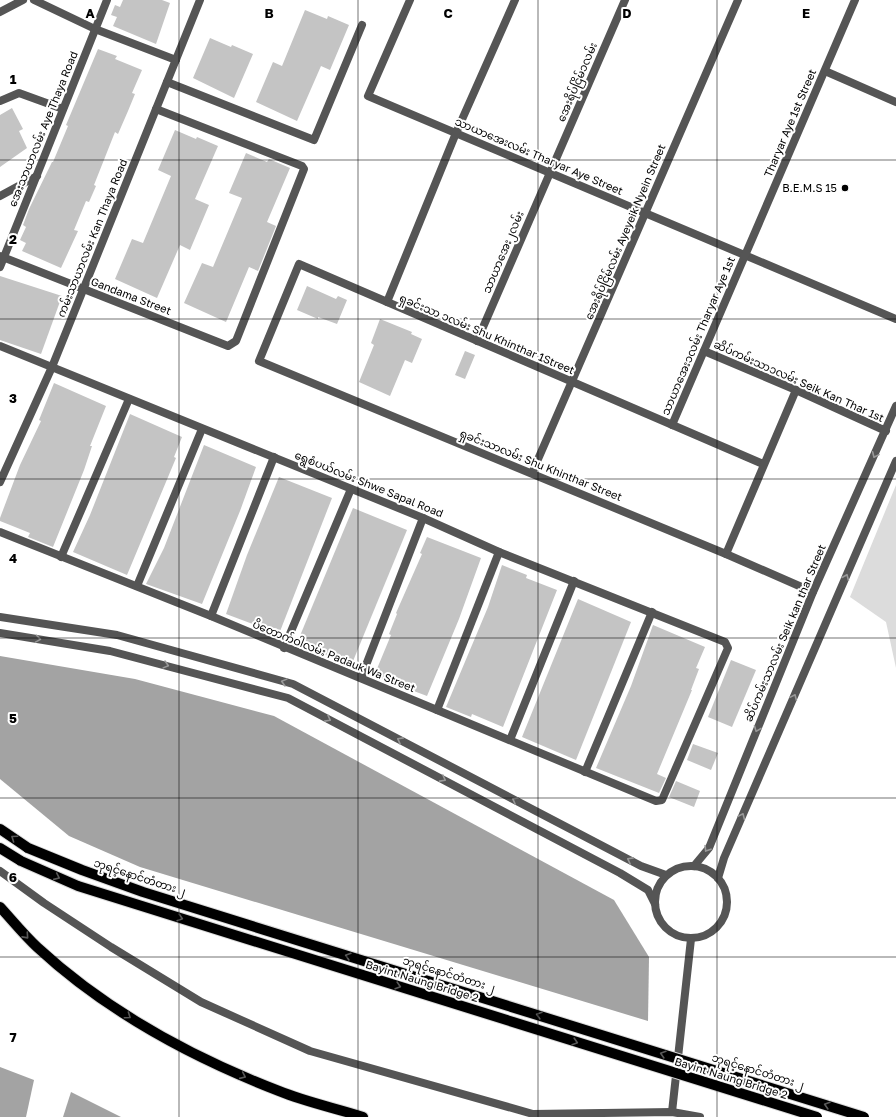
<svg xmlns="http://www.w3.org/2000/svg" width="896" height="1117" viewBox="0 0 896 1117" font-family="'Golos Text','Noto Sans Myanmar',sans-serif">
<rect width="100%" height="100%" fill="#fff"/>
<!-- green -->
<path fill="#dcdcdc" d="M896,485V668L886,622L850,597Z"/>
<!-- water -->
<g fill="#a3a3a3">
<path d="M0,656L135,679L274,716L614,900L649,957L648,1021L140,867L69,836L0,779Z"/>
<path d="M0,1067L34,1080L26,1117H0Z"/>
<path d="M71,1092L121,1117H63Z"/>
</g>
<!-- building -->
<g fill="#c4c4c4">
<path d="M123,0H162L170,3L156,44L113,26L117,17L111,15L115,5L120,7Z"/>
<path d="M305,10L327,19L328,16L349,25L330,70L321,66L297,121L256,102L273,62L282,66Z"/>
<path d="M210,38L231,47L232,45L253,54L234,98L193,78Z"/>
<path d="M98,49L117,56L115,59L142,70L132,93L135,94L128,111L118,134L115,132L94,185L96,186L89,202L86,201L74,230L78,231L61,268L22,251L26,243L20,240L26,227L23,225L29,209L52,162H53L68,126L66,125Z"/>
<path d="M12,108L23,129L19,131L27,148L0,167V115Z"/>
<path d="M175,130L196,139L197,137L218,146L195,199L209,205L190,250L180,245L157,298L115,279L132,239L143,243L171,176L158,170Z"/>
<path d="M246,153L267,162L269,159L290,168L267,222L276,226L258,271L249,267L226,322L184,303L202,263L213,267L242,198L229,193Z"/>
<path d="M0,276L62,296L41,354L0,340Z"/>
<path d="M307,286L336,299L338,296L347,300L337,324L318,317V319L297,310Z"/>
<path d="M380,319L412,332L411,334L422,339L412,363L405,360L390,396L359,382L374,345L371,343Z"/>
<path d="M465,351L475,355L465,379L455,375Z"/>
<path d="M54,383L106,406L90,446H92L84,470L53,547L28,537L30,533L0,521V518L20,465L41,421L39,420Z"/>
<path d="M130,414L182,437L174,457L176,458L127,575L73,552L90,515Z"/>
<path d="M204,445L256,467L240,511L202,604L146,584L164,548Z"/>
<path d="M279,477L332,498L279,634L226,614L247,555Z"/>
<path d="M353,508L407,530L351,666L297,643Z"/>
<path d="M427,537L481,558L459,619L427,696L374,676L391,635L389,634L397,614L396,613L422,554L420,553Z"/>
<path d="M502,565L527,575L526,578L557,590L503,727L472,714L471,717L446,707L488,607Z"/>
<path d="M578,599L631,622L576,760L522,737Z"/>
<path d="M653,625L705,647L696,668L699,669L691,690H692L657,774L666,778L659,793L596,768L631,686Z"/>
<path d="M731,660L756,670L732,727L708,717Z"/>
<path d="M693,744L718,753L711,770L687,760Z"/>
<path d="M676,781L700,791L694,807L669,797Z"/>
</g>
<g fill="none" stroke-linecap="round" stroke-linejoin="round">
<defs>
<g id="primary">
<path d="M0,829L28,848"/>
<path d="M0,848L21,861"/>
<path d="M0,907C12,920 24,935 37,947C106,1011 191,1057 279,1091C306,1102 335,1108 363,1117"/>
</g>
</defs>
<!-- primary casing -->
<use href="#primary" stroke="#dbdbdb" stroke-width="12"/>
<!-- minor -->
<g stroke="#555" stroke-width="8">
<path d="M34,0L95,29L176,60"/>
<path d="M410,0L368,96L896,319"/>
<path d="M0,12L23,0"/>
<path d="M825,71L896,102"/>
<path d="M167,82L314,140L362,25"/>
<path d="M0,101L19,93L63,109"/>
<path d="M0,196L37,176"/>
<path d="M0,256L228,346L236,341L304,169L302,166L156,109"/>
<path d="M0,267L107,0"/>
<path d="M387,302L456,133L515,0"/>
<path d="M477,341L625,0"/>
<path d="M0,346L423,518L499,552L725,642L728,648L662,800L656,801L211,616L0,532"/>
<path d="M704,351L796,390L886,431"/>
<path d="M672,425L855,0"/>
<path d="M763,464L299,264L259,361L726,554L813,592"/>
<path d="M532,473L738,0"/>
<path d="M0,482L52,367L200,0"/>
<path d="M726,554L796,390"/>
<path d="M61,557L129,399"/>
<path d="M137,586L202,429"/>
<path d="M211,616L274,457"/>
<path d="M0,617L117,635L293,684L641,866L666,875"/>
<path d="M0,633L110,651L288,698L620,873L648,890L655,904"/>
<path d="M284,648L351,489"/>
<path d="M361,678L423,518"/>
<path d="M437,710L499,552"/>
<path d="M510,740L574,581"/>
<path d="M585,772L652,612"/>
<path d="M694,866L709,848L813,592L896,406"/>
<circle cx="691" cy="902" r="36"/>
<path d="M0,871L44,903L111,947L201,1002L310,1051L533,1114L672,1112L700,1117"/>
<path d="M718,878L724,858L896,461"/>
<path d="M672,1112L691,939"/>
</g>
<!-- primary -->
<use href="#primary" stroke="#000" stroke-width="10"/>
<defs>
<g id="primary-bridge">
<path d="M28,848L82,870L143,892L864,1117"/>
<path d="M21,861L78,886L817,1117"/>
</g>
</defs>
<!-- primary-bridge casing -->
<use href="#primary-bridge" stroke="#dbdbdb" stroke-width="12" stroke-linecap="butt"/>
<!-- primary-bridge -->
<use href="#primary-bridge" stroke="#000" stroke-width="10"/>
</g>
<!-- one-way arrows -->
<defs><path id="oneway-chevron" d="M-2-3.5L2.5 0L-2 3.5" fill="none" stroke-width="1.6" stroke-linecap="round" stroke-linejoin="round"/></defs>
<g stroke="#999">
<use href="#oneway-chevron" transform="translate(875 455) rotate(114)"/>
<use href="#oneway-chevron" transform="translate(846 577) rotate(-67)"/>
<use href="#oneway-chevron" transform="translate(38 639) rotate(9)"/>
<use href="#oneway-chevron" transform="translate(166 665) rotate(15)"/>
<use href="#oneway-chevron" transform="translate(284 682) rotate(-165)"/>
<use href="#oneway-chevron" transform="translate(794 697) rotate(-66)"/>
<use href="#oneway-chevron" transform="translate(328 719) rotate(28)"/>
<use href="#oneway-chevron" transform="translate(757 729) rotate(112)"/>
<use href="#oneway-chevron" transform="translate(400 740) rotate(-152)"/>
<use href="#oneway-chevron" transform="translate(443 779) rotate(28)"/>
<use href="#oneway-chevron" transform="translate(515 800) rotate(-152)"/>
<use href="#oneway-chevron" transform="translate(742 816) rotate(-66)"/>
<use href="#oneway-chevron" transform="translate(707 849) rotate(122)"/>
<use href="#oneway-chevron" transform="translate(630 860) rotate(-152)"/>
</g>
<g stroke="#595959">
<use href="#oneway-chevron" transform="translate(14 838) rotate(-145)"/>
<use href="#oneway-chevron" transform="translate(57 877) rotate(24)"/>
<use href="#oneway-chevron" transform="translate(180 918) rotate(17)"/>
<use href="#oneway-chevron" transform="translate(26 936) rotate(48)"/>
<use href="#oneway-chevron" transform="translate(348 956) rotate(-163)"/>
<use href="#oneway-chevron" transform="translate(398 986) rotate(17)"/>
<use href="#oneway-chevron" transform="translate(539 1015) rotate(-163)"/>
<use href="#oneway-chevron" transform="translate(128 1016) rotate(35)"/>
<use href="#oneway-chevron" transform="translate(575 1042) rotate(17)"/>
<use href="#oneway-chevron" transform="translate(663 1054) rotate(-163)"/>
<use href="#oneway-chevron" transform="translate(243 1076) rotate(24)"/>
<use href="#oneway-chevron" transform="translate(827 1105) rotate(-163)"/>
</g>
<!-- grid -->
<path fill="none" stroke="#000" stroke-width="1" stroke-opacity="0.55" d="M179,0V1117M358,0V1117M538,0V1117M717,0V1117M0,160H896M0,319H896M0,479H896M0,638H896M0,798H896M0,957H896"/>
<!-- markers -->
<circle fill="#000" stroke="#fff" stroke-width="1.5" cx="845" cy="188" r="4"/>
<g text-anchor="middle" stroke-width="4" stroke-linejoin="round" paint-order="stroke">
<!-- street labels -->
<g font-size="11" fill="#000" stroke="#fff">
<text transform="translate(577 82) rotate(-67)" y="4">အေးရိပ်ငြိမ်၁လမ်း</text>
<text transform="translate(790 123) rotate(-67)" y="4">Tharyar Aye 1st Street</text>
<text transform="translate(43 129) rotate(-68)" y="4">အေးသာယာလမ်း Aye Thaya Road</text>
<text transform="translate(539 156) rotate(23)" y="4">သာယာအေးလမ်း Tharyar Aye Street</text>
<text transform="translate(625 232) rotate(-67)" y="4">အေးရိပ်ငြိမ်လမ်း Ayeyeik Nyein Street</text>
<text transform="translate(92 238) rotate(-68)" y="4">ကမ်းသာယာလမ်း Kan Thaya Road</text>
<text transform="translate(503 252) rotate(-67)" y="4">သာယာအေး၂လမ်း</text>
<text transform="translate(131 296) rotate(21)" y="4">Gandama Street</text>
<text transform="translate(487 334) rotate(23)" y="4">ရှခင်းသာ ၁လမ်း Shu Khinthar 1Street</text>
<text transform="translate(698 336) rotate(-67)" y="4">သာယာအေး၁လမ်း Tharyar Aye 1st</text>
<text transform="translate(799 381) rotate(24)" y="4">ဆိပ်ကမ်းသာ၁လမ်း Seik Kan Thar 1st</text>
<text transform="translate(541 465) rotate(22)" y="4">ရှခင်းသာလမ်း Shu Khinthar Street</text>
<text transform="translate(369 484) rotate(22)" y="4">ရွေစံပယ်လမ်း Shwe Sapal Road</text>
<text transform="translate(785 633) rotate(-67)" y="4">ဆိပ်ကမ်းသာလမ်း Seik kan thar Street</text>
<text transform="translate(334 656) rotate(22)" y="4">ပိတောက်ဝါလမ်း Padauk Wa Street</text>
<text transform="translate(140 877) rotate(18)" y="4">ဘုရင့်နောင်တံတား ၂</text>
<text transform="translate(449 974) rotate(17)" y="4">ဘုရင့်နောင်တံတား ၂</text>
<text transform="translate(422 981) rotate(17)" y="4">Bayint Naung Bridge 2</text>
<text transform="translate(758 1071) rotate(17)" y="4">ဘုရင့်နောင်တံတား ၂</text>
<text transform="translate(731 1078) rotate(17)" y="4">Bayint Naung Bridge 2</text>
</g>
<!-- poi labels -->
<g font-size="11" fill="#000" stroke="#fff" text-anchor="end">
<text x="837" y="192">B.E.M.S 15</text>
</g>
</g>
<g font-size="13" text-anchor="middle" font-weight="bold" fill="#000" stroke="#fff" stroke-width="4" stroke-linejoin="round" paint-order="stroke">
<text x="90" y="18">A</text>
<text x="269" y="18">B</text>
<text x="448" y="18">C</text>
<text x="627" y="18">D</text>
<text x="806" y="18">E</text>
<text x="13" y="84">1</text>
<text x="13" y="244">2</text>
<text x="13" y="403">3</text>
<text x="13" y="563">4</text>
<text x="13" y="723">5</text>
<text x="13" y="882">6</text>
<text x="13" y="1042">7</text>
</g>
</svg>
